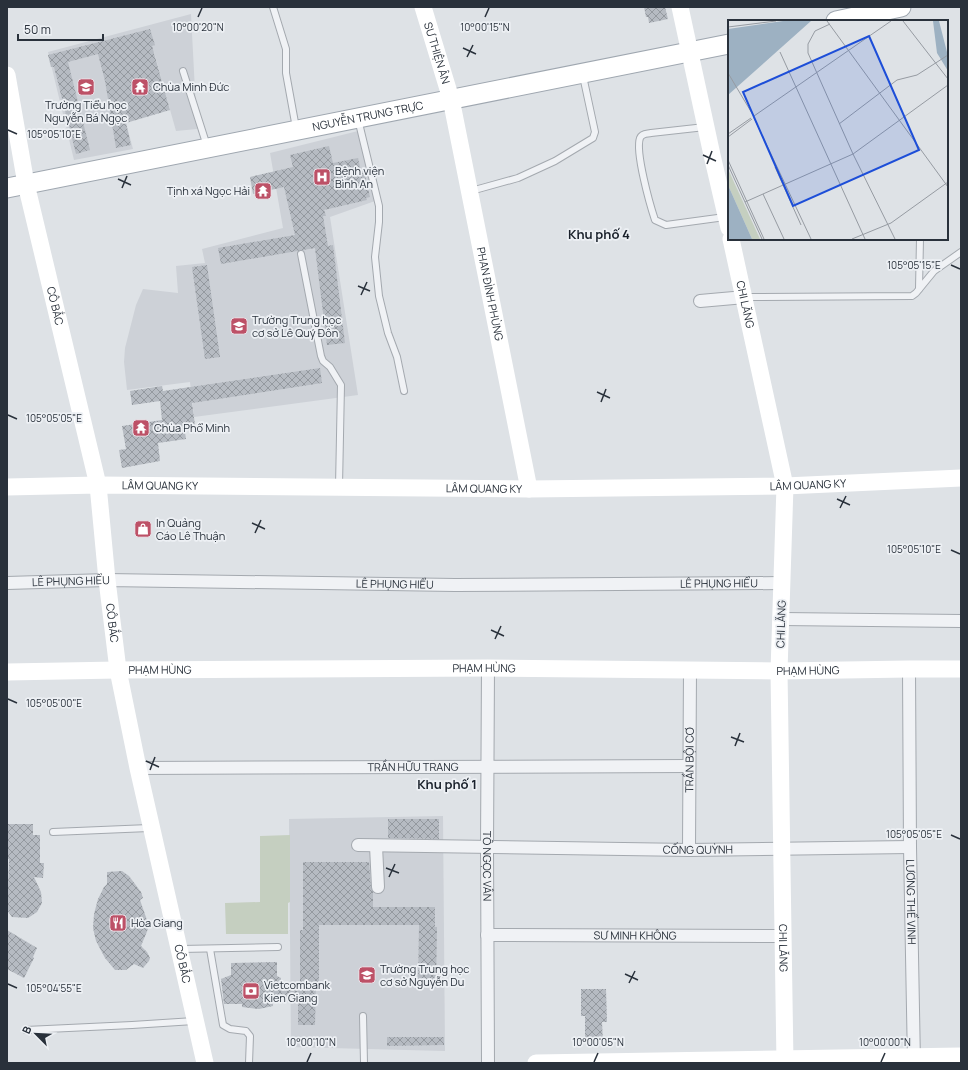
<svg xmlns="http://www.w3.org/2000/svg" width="968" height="1070" viewBox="0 0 968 1070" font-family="Manrope,sans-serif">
<defs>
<pattern id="building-cross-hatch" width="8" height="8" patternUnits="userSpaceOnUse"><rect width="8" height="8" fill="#b6bbc2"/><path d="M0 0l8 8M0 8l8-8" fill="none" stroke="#94999f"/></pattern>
</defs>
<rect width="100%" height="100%" fill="#dee2e6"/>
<!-- built -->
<g fill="#cdd1d7">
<path d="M191,14L197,129L176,131L154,52L126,123L133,149L74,160L48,52Z"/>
<path d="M358,131L375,201L330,217L358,395L194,417L190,382L127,390L124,362L125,348L136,305L143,289L178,293L176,266L205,263L202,249L283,228L270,153Z"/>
<path d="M443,816L445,1051L291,1047L289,819Z"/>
</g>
<!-- pitch -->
<path fill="#c5cfc0" d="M290,835V902L288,903V934H226L225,903L260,902V836Z"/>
<!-- building -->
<g fill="url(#building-cross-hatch)">
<path d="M644,7H665L668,19L649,23L648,17H646Z"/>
<path d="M150,29L155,45L152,46L170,110L126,123L131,145L116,148L105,81L98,54L68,62L90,150L76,154L54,67H51L48,55Z"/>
<path d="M329,146L333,163L358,158L361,171H364L370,197L366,198L367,200L324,210L326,216H323L328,246L333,245L345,343L327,345L315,248L221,264L218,248L295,235L284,187L253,194L250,177L293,167L290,155Z"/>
<path d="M207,265L220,357L205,359L192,267Z"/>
<path d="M320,368L322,383L192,403L195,425L184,426L186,439L158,443L160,461L122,468L119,450L126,449L122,426L162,420L160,401L132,405L130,391L162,386L163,391Z"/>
<path d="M388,819H439V839L388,838Z"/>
<path d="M7,824H33V835H40V863H44L43,878L34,877L41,892L42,903L37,912L28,918L12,917L7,910V887L8,886L9,859H7Z"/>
<path d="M303,862H369L371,887L373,892V907H435V927H437L436,984H418L419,925H319V984H316L315,1025H298V1000L273,1003V1006L259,1009L242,1007V1004H224L221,979L231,975V963L277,962V976L281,978V990H300V930H303Z"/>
<path d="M122,871L129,876L141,892L143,898L140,900L148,923V929L141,946L147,952L150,958L149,961L143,968L134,964L126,970H115L105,958L96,941L93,928L94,914L98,899L104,887L107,884V872Z"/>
<path d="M7,930L37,948L33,957L34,958L24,978L7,969Z"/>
<path d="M581,989H606L607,1022H602L603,1042H585V1016H581Z"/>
<path d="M387,1037H444V1045L387,1046Z"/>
</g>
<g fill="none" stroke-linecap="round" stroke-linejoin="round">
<defs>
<g id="lane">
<path d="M273,7L286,49V73L296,128"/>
<path d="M183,71L207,146"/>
<path d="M358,119L379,206V222L375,257L379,296L388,333L397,357L404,391"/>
<path d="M705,127L651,133C647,134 642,133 640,138C635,152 650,205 655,220L666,225L725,217"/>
<path d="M471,191L518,178L555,161L593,138L595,132L583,76"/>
<path d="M301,254L321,356L323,361L330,367L341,385L339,486"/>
<path d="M919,289L920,239"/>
<path d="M745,297L912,296L916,293L934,271L961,252"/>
<path d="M53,832L149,828"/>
<path d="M181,949L278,947"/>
<path d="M210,949L223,1025L230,1029L246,1031L250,1036L249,1063"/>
<path d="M363,1016L364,1063"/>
<path d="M26,1030L132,1025L194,1021"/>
</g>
<g id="street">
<path d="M700,301L745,297"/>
<path id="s1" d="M7,583L107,580L455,585L783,583"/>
<path d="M782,619L961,621"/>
<path id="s2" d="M488,668L487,848L488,1063"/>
<path id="s3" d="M909,669L910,847L914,1063"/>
<path id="s4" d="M138,768L689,766"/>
<path id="s5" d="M358,845L689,850L910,847"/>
<path d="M376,846L378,887"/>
<path id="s6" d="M689,850L690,670"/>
<path id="s7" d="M487,935L784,936"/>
</g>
<g id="primary">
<path d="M836,21L901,7"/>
<path id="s13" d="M7,188L729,44"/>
</g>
</defs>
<!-- lane casing -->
<use href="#lane" stroke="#a4a9af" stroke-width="8"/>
<!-- street casing -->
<use href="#street" stroke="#a4a9af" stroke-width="14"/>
<!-- primary casing -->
<use href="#primary" stroke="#9fa7b0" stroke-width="21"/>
<!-- lane -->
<use href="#lane" stroke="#f0f2f5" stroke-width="6"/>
<!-- street -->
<use href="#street" stroke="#f0f2f5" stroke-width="12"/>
<!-- secondary -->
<g stroke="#fff" stroke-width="17">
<path id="s8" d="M423,7L451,99L529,489"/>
<path d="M680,7L712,155L729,228"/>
<path id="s9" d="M7,75L26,184L98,485L107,580L118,670L138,768L205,1063"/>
<path id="s10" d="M731,239L785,486L779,671L785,1063"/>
<path id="s11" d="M7,487L98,485L529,489L785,486L961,478"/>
<path id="s12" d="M7,672L118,670L488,668L779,671L909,669H961"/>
<path d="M536,1063L961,1056"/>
</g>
<!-- primary -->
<use href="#primary" stroke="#fff" stroke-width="19"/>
</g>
<!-- ticks -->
<path fill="none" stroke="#29313b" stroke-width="1.5" d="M198,17L202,8M485,17L489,8M463,48L476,54M467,57L473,45M8,130L17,134M703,155L716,161M707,164L712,151M118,179L131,185M122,188L127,176M951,265L960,269M358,286L370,291M361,295L367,282M597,392L610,398M601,402L606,389M8,415L17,419M837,499L850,505M840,508L846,496M252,523L265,529M255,533L261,520M951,550L960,554M491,630L504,636M495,639L501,626M8,699L17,703M731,737L744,742M735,746L740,733M146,761L159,767M150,770L155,757M951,835L960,839M386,868L399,873M389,877L395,864M625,974L638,980M629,983L635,971M8,984L17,988M307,1062L311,1053M594,1062L598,1053M881,1062L885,1053"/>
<!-- icons -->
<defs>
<symbol id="school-square" viewBox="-11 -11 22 22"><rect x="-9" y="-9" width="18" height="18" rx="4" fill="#bd5167" stroke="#edf0f4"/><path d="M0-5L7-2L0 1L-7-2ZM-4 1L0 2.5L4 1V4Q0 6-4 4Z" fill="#fff"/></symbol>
<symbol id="temple-square" viewBox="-11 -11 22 22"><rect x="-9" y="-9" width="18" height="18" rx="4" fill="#bd5167" stroke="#edf0f4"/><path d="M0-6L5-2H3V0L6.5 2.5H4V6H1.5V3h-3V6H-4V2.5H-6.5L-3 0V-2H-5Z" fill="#fff"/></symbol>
<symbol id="hospital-square" viewBox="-11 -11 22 22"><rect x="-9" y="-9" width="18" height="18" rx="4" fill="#bd5167" stroke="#edf0f4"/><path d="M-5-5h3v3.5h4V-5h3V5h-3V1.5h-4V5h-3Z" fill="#fff"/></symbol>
<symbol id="shop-square" viewBox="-11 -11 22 22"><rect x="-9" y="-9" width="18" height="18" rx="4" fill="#bd5167" stroke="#edf0f4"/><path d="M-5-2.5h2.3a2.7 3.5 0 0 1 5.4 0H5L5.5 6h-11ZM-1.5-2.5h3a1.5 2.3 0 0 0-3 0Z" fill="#fff"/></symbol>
<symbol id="restaurant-square" viewBox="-11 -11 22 22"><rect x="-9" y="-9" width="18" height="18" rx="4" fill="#bd5167" stroke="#edf0f4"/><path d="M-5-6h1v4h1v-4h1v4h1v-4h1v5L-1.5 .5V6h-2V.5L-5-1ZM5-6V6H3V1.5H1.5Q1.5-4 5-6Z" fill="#fff"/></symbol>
<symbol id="bank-square" viewBox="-11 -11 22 22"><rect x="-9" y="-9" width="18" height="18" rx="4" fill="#bd5167" stroke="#edf0f4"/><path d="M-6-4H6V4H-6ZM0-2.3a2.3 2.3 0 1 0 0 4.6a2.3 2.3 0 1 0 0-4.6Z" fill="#fff"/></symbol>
</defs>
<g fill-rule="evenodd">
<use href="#school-square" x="76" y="77" width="20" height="20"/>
<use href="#temple-square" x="130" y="77" width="20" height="20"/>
<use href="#hospital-square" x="312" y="167" width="20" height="20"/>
<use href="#temple-square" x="253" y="181" width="20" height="20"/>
<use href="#school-square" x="229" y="316" width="20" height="20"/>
<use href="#temple-square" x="131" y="418" width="20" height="20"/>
<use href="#shop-square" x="133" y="519" width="20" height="20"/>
<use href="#restaurant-square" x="108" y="913" width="20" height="20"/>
<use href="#school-square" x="357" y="965" width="20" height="20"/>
<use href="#bank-square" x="241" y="981" width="20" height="20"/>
</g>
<g text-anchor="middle" stroke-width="3.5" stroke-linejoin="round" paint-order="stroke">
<!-- street labels -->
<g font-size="11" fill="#29313b" stroke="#edf0f4">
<text dy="4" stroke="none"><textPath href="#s8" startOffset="48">SƯ THIỆN ÂN</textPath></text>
<text dy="4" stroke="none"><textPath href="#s13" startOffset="368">NGUYỄN TRUNG TRỰC</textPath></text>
<text dy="4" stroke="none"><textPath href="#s8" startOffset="295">PHAN ĐÌNH PHÙNG</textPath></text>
<text dy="4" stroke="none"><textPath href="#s10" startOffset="67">CHI LĂNG</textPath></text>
<text dy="4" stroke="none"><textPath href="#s9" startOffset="236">CÔ BẮC</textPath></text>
<text dy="4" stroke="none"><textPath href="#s11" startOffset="153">LÂM QUANG KY</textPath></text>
<text dy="4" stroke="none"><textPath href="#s11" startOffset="801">LÂM QUANG KY</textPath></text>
<text dy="4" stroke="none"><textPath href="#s11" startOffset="477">LÂM QUANG KY</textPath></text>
<text dy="4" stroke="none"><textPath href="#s1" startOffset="64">LÊ PHỤNG HIỂU</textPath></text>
<text dy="4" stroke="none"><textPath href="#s1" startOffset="712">LÊ PHỤNG HIỂU</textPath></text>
<text dy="4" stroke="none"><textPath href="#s1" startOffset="388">LÊ PHỤNG HIỂU</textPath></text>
<text dy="4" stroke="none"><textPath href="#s9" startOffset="559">CÔ BẮC</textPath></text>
<text transform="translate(781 624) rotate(-88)" y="4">CHI LĂNG</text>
<text dy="4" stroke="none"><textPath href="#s12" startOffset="153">PHẠM HÙNG</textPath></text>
<text dy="4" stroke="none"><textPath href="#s12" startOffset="477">PHẠM HÙNG</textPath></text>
<text dy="4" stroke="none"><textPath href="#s12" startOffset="801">PHẠM HÙNG</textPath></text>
<text dy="4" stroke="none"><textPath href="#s6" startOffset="90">TRẦN BỘI CƠ</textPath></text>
<text dy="4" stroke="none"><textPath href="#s4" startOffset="275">TRẦN HỮU TRANG</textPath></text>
<text dy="4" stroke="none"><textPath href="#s5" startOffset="340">CỐNG QUỲNH</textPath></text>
<text dy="4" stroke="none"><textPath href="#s2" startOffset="198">TÔ NGỌC VÂN</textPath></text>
<text dy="4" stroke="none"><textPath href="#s3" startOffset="233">LƯƠNG THẾ VINH</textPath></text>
<text dy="4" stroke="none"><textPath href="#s7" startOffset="148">SƯ MINH KHÔNG</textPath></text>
<text dy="4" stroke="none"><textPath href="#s10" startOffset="715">CHI LĂNG</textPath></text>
<text dy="4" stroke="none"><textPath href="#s9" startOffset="907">CÔ BẮC</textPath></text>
</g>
<!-- poi labels -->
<g font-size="11" fill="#29313b" stroke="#edf0f4" text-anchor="start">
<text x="153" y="91">Chùa Minh Đức</text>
<text x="86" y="109" text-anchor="middle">Trường Tiểu học<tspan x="86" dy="13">Nguyễn Bá Ngọc</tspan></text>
<text x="335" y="175">Bệnh viện<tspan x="335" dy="13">Bình An</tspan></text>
<text x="250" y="195" text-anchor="end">Tịnh xá Ngọc Hải</text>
<text x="252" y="324">Trường Trung học<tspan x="252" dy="13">cơ sở Lê Quý Đôn</tspan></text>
<text x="154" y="432">Chùa Phổ Minh</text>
<text x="156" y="527">In Quảng<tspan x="156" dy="13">Cáo Lê Thuận</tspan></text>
<text x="131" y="927">Hòa Giang</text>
<text x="380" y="973">Trường Trung học<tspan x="380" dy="13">cơ sở Nguyễn Du</tspan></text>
<text x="264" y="989">Vietcombank<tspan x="264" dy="13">Kien Giang</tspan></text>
</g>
<!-- quarter labels -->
<g font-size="13" font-weight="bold" fill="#1b222c" stroke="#edf0f4">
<text x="599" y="239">Khu phố 4</text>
<text x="447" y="789">Khu phố 1</text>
</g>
</g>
<!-- overview -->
<g transform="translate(728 20)">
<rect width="220" height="220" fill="#dee2e6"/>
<path d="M0,149L32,219H24L0,165Z" fill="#c5cfc0"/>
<path d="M55,1H83L0,75V9ZM205,1H211L220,36V51L209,33ZM0,165L24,219H0Z" fill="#9db1c2"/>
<path fill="none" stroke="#969ba2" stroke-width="1" d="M99,1L220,167M175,1L220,59M102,4L87,11L80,24V33L125,134L167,219M0,7L48,1M52,32L137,219M0,53L25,95M26,96L163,1M26,98L83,219M111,104L169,60L189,55L220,35M0,114L23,98M0,117L24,99M0,140L36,219M0,145L34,219M47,147L73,205M35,174L56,219M17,182L125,134L220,65M124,219L163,203L220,162"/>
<path fill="#1d4ed8" fill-opacity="0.15" stroke="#1d4ed8" stroke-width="2" d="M141,16L191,130L65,186L15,72Z"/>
<rect width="220" height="220" fill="none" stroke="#29313b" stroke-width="2"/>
</g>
<g font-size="10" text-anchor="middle" fill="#29313b" stroke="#edf0f4" stroke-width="3.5" stroke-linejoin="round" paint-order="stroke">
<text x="198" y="31">10°00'20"N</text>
<text x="485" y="31">10°00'15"N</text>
<text x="54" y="138">105°05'10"E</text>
<text x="914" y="269">105°05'15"E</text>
<text x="54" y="422">105°05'05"E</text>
<text x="914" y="553">105°05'10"E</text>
<text x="54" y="707">105°05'00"E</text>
<text x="914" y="838">105°05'05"E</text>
<text x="54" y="992">105°04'55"E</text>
<text x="311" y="1046">10°00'10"N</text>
<text x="598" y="1046">10°00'05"N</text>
<text x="885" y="1046">10°00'00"N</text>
</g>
<!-- border -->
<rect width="968" height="1070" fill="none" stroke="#29313b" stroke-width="16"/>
<!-- north arrow -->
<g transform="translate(36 1034) rotate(294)" stroke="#edf0f4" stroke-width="3" paint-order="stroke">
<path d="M0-3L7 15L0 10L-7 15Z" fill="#29313b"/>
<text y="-6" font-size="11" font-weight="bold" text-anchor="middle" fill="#29313b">B</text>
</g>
<!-- scale -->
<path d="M18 34v6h85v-6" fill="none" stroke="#29313b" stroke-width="2"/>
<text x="24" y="34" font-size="12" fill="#29313b" stroke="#edf0f4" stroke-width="3" paint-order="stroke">50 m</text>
</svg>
